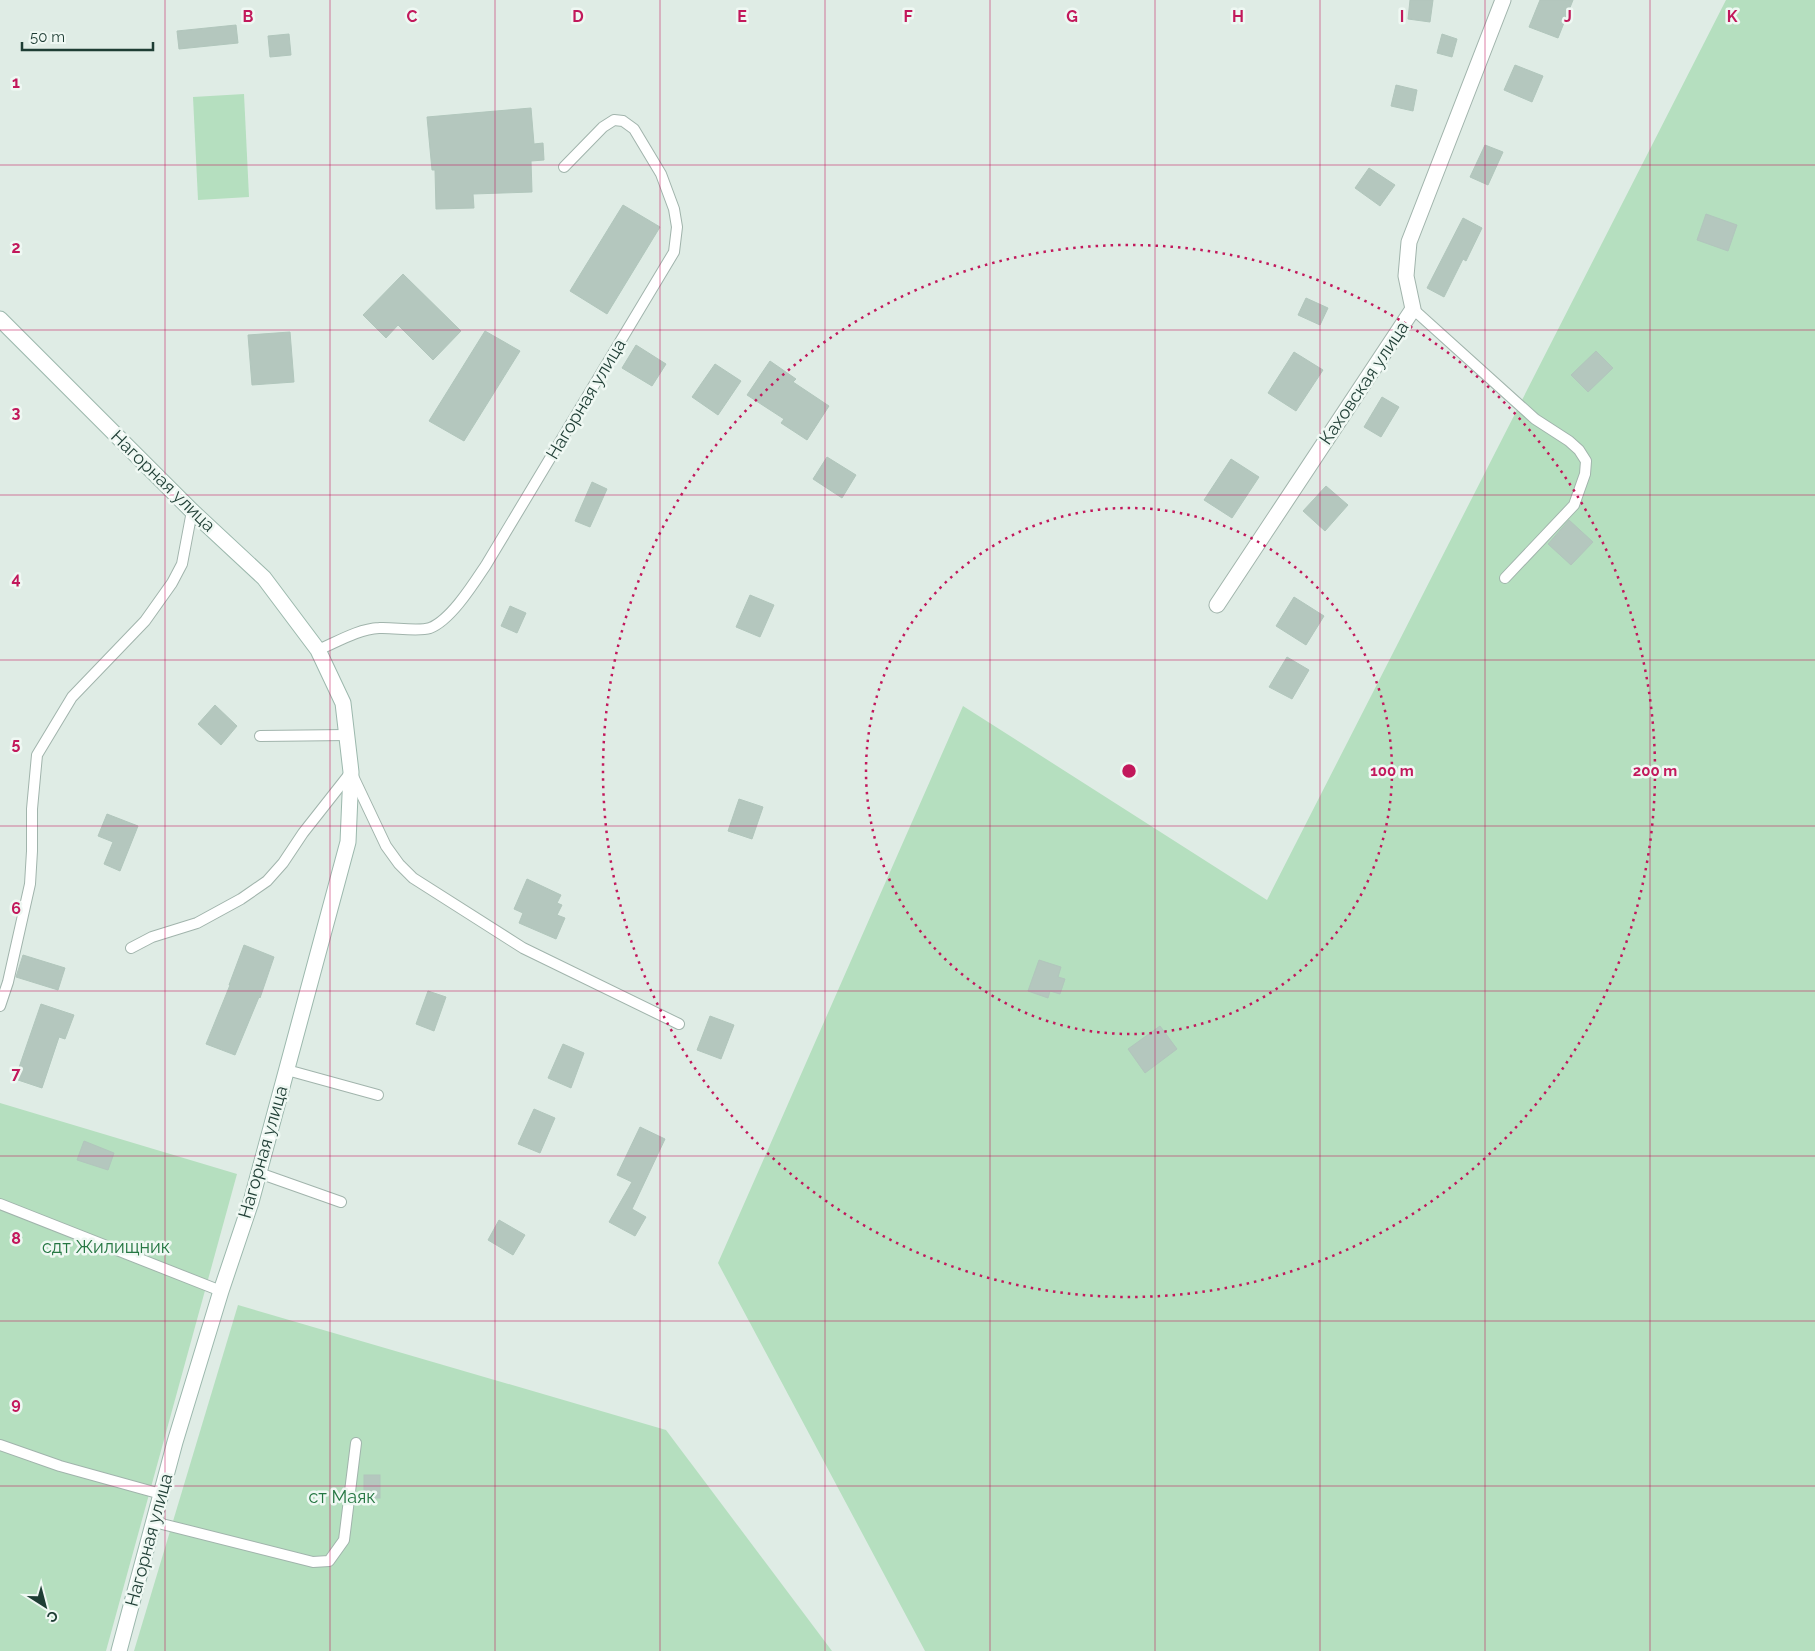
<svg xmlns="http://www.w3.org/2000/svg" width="1815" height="1651" viewBox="0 0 1815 1651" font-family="Raleway,sans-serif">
<rect width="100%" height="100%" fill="#dfece5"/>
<!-- green -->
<g fill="#b5dfbf">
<path d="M1726,0H1815V1651H925L718,1263L963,706L1267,900Z"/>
<path d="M244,94L249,197L198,200L193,97Z"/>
<path d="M0,1103L237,1174L106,1651H0Z"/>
<path d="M238,1305L666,1430L832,1651H134Z"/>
</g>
<!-- building -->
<g fill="#b4c7be" stroke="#b1c6bc">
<path d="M1410,0H1433L1430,22L1408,19Z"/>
<path d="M1540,0H1573L1558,38L1529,27Z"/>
<path d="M236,25L238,43L179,49L177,31Z"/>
<path d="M289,34L291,55L270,57L268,36Z"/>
<path d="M1442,34L1457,39L1452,57L1437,53Z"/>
<path d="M1515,65L1543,76L1532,102L1504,90Z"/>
<path d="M1396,85L1417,90L1413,111L1391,106Z"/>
<path d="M531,108L534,144L543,143L544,160L531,161L532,192L473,194L474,208L436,209L435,170H432L427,117Z"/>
<path d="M1485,145L1503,152L1488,185L1470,177Z"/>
<path d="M1369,168L1395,185L1380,206L1355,188Z"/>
<path d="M623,205L660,227L607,314L570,291Z"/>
<path d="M1706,214L1737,225L1728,251L1697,240Z"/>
<path d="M1463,218L1482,228L1466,261L1463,259L1444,297L1427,288Z"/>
<path d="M403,274L461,331L433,360L398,325L386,338L363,315Z"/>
<path d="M1306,298L1328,308L1320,325L1298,315Z"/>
<path d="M485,331L520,351L464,441L429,421Z"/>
<path d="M290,332L294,382L252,385L248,335Z"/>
<path d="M636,345L666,364L652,386L622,368Z"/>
<path d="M1596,351L1613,368L1588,392L1571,375Z"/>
<path d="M1294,352L1323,370L1296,411L1268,393Z"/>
<path d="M770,361L796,379L793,382L829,406L807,440L781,423L784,419L747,395Z"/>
<path d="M715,364L741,381L718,415L692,397Z"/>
<path d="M1382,397L1399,407L1381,437L1364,427Z"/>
<path d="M827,457L856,475L842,498L813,479Z"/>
<path d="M1231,459L1259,477L1232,518L1204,500Z"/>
<path d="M592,482L607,489L590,527L575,521Z"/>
<path d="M1326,486L1348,505L1325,531L1303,511Z"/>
<path d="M1569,520L1593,542L1571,565L1548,544Z"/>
<path d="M750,595L774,605L760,637L736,627Z"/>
<path d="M1294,597L1324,616L1306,645L1276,626Z"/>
<path d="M510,606L526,613L517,633L501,626Z"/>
<path d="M1287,657L1309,670L1292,699L1269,687Z"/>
<path d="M215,705L237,726L221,745L198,724Z"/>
<path d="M739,799L763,807L752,839L728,831Z"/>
<path d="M107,814L138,826L120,871L104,864L113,842L98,836Z"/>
<path d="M527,879L561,895L557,903L562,905L557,915L565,918L556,939L519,923L523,913L514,909Z"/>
<path d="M244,945L274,957L260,998L259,997L235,1055L206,1044L230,985H229Z"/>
<path d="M23,955L65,968L58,990L16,977Z"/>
<path d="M1039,960L1061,967L1058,977L1065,979L1060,994L1050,991L1048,998L1028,991Z"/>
<path d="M428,991L446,997L434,1031L416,1024Z"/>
<path d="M41,1004L74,1015L65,1039L59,1037L42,1088L15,1079Z"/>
<path d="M710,1016L734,1025L721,1059L697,1050Z"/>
<path d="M1160,1026L1177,1049L1145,1073L1128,1049Z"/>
<path d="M563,1044L584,1053L571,1088L548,1078Z"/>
<path d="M534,1109L555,1118L540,1153L518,1144Z"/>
<path d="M640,1127L665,1139L632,1209L646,1217L635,1236L609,1222L632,1182L617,1175Z"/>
<path d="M84,1141L114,1153L108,1170L77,1160Z"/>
<path d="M499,1220L525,1235L513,1255L488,1240Z"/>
<rect x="364" y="1475" width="16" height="23"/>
</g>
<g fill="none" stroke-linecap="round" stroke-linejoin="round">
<defs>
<g id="service">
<path d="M1413,309L1535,419L1569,441L1579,450L1586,461L1585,474L1574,505L1505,578"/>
<path d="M318,650C337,642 358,629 379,628C393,627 417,632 430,628C451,620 474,583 486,565L674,252L677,227L674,209L661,174L634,129L623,121L614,120L603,127L564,167"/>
<path d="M260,736L347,735"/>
<path d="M131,948L152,937L197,923L241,899L267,881L283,863L303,833L351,772L386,846L399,864L413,878L523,948L679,1024"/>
<path d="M0,1006L8,982L30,884L32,851V809L37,755L72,697L145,621L172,583L182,564L192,511"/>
<path d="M287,1070L378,1095"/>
<path d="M259,1173L341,1202"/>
<path d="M0,1204L221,1291"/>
<path d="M0,1445L60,1466L161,1494"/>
<path d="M154,1522L313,1562L329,1561L344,1540L356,1443"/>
</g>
<path id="minor" d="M1217,605L1413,309L1406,276L1409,242L1503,0"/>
<path id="secondary" d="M0,319L192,511L264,578L318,650L343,703L351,772L348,842L251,1202L221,1291L175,1442L119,1651"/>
</defs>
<!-- service casing -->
<use href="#service" stroke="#a1b4ac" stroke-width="12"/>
<!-- minor casing -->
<use href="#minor" stroke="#a1b4ac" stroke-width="17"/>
<!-- secondary casing -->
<use href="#secondary" stroke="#9cb8ad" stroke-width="17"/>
<!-- service -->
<use href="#service" stroke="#fff" stroke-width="10"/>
<!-- minor -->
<use href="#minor" stroke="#fff" stroke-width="15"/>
<!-- secondary -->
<use href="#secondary" stroke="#fff" stroke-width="15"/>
</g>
<!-- grid -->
<path fill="none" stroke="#c2185b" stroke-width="1" stroke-opacity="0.55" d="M165,0V1651M330,0V1651M495,0V1651M660,0V1651M825,0V1651M990,0V1651M1155,0V1651M1320,0V1651M1485,0V1651M1650,0V1651M0,165H1815M0,330H1815M0,495H1815M0,660H1815M0,826H1815M0,991H1815M0,1156H1815M0,1321H1815M0,1486H1815"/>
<!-- distance rings -->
<g fill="none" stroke="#c2185b" stroke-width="2.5" stroke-dasharray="2.5 5">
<circle cx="1129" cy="771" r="263"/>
<circle cx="1129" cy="771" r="526"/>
</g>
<g text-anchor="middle" stroke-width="5" stroke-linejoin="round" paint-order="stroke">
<!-- street labels -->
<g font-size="18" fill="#1e3d34" stroke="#eff8f3">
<text transform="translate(1364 383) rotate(-56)" y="6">Каховская улица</text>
<text transform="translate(586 399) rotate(-59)" y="6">Нагорная улица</text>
<text transform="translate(163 481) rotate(44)" y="6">Нагорная улица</text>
<text transform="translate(263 1152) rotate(-74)" y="6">Нагорная улица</text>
<text transform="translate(149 1540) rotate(-75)" y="6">Нагорная улица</text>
</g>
<!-- park labels -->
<g font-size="18" fill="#257742" stroke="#eff8f3">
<text x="106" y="1253">сдт Жилищник</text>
<text x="342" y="1503">ст Маяк</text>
</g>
</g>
<g font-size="16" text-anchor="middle" font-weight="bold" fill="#c2185b" stroke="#eff8f3" stroke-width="5" stroke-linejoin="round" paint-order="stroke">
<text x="248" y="22">B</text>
<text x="412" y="22">C</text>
<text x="578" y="22">D</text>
<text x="742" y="22">E</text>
<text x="908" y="22">F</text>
<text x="1072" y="22">G</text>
<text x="1238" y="22">H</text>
<text x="1402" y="22">I</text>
<text x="1568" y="22">J</text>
<text x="1732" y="22">K</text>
<text x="16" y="88">1</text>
<text x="16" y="253">2</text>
<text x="16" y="418">3</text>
<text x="16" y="584">4</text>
<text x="16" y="749">5</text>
<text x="16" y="914">6</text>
<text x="16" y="1079">7</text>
<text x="16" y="1244">8</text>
<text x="16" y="1409">9</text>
</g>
<circle cx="1129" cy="771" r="8" fill="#c2185b" stroke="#eff8f3" stroke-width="2.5"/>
<g font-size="15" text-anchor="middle" font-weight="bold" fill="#c2185b" stroke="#eff8f3" stroke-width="5" stroke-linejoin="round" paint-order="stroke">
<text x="1392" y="776">100 m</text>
<text x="1655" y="776">200 m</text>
</g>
<!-- north arrow -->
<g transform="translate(45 1606) rotate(144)" stroke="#eff8f3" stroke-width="4" paint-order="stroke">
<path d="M0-4L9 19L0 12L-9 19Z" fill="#1e3d34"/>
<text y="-8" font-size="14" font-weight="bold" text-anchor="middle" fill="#1e3d34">С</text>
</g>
<!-- scale -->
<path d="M22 42v8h131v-8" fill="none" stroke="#1e3d34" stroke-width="2.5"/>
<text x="30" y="42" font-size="15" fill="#1e3d34" stroke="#eff8f3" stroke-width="4" paint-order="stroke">50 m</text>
</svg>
